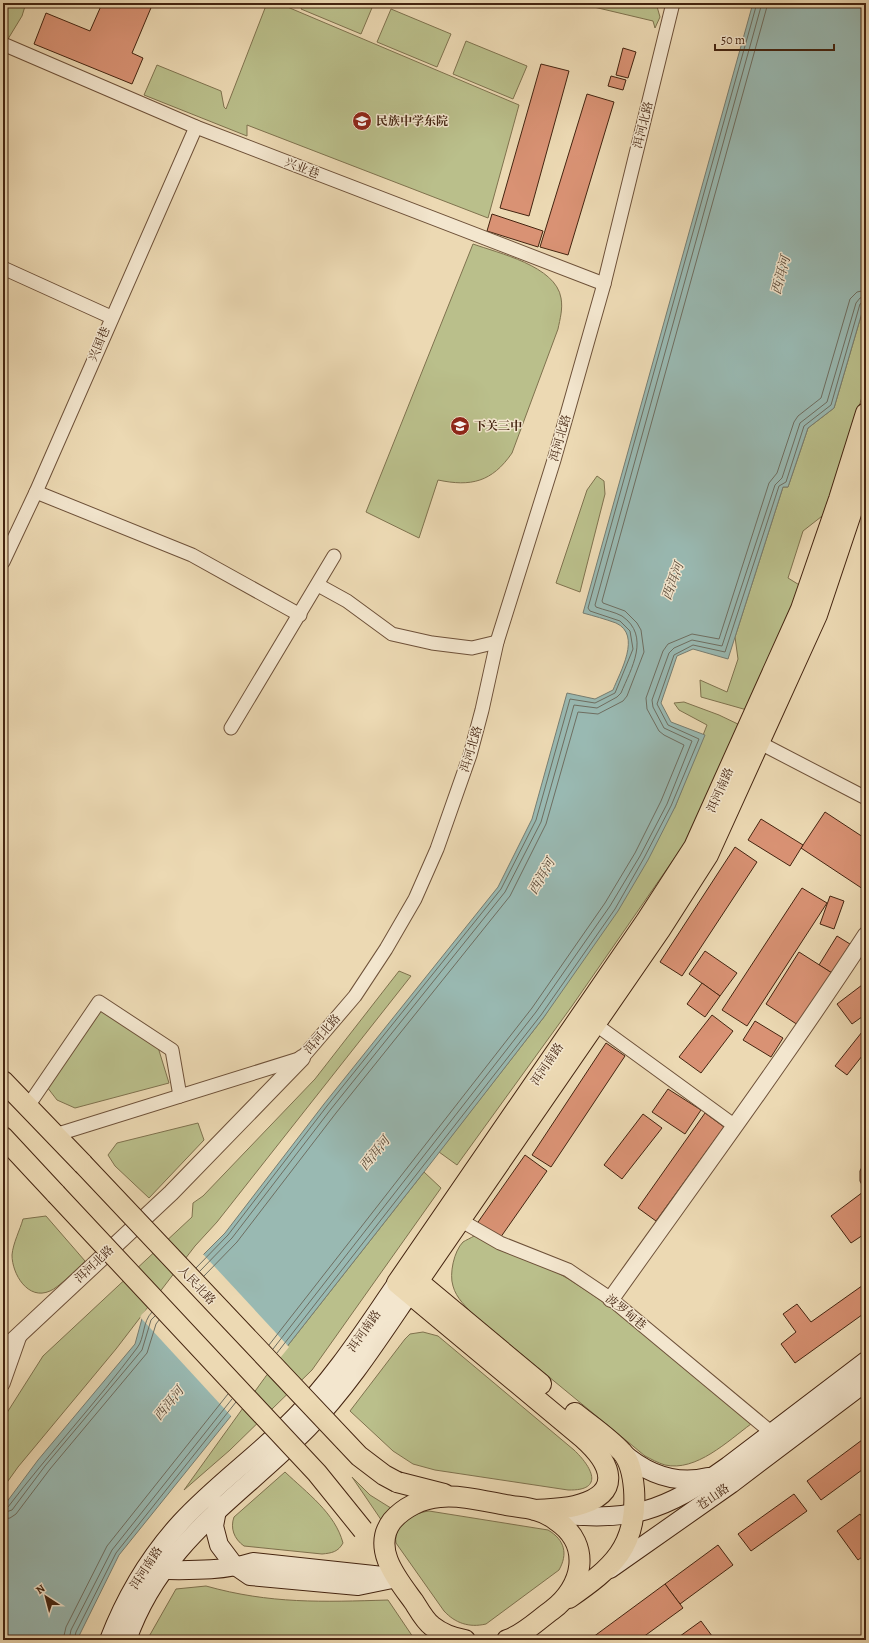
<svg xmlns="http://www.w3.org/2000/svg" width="869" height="1643" viewBox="0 0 869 1643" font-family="Alegreya,'Noto Serif SC',serif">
<rect width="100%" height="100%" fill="#ecd9b3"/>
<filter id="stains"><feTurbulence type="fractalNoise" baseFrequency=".005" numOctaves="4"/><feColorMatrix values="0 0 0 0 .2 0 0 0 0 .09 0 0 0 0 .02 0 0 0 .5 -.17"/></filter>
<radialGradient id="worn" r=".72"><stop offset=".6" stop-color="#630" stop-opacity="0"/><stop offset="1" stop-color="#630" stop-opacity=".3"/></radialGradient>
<!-- green -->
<g fill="#babf8b" stroke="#7f724e">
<path d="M3,3H26L22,16L8,39L3,37Z"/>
<path d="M267,3H278L519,105L488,218L247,125V136L144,95L157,65L221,91L224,107L226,109Z"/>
<path d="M304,3H374L361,34L301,9Z"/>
<path d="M577,3H656L660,17L655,28L653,21Z"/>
<path d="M391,9L451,34L437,67L377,42Z"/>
<path d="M466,41L527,66L513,99L453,74Z"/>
<path d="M473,244C498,253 556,266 561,298C563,309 560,319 558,329L512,453C492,482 471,487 438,480L419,538L366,512Z"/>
<path d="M866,299V384L826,513L803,531L788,578L801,586L747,710L701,697L700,680L727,692L738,659L735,637L783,487H788L808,428L834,408Z"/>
<path d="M597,476L604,481L605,494L580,592L556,583L587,490Z"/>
<path d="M684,702L719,715L742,726L687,840L572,1006L457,1165L439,1152L544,1017L675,807L707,725L679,710L674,703Z"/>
<path d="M399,971L411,976L217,1222L195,1246L116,1349L18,1467L3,1488V1419L43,1356L192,1217L193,1203L203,1196L315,1079Z"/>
<path d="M99,1007L157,1044L169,1083L75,1108L57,1100L47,1087Z"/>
<path d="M198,1123L204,1140L149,1198L115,1166L108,1155L117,1143Z"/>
<path d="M424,1172L441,1188L312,1370L230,1450L184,1490L289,1344Z"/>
<path d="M46,1216L85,1261C78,1268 58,1288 50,1291C28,1301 12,1274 12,1255C13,1243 20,1230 23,1219Z"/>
<path d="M474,1236C581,1267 667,1354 751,1424C728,1441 696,1472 665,1465C658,1463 651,1459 645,1456L475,1316C467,1308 456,1298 453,1286C449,1274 454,1251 463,1242C466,1240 471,1238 474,1236Z"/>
<path d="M423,1332L438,1336L574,1450C591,1466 606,1491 568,1490L435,1470L413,1464L393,1451L350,1411L405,1339L410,1334Z"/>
<path d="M285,1472C307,1493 335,1513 343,1543C338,1552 332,1553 322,1554L244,1546C234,1539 230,1528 234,1517Z"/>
<path d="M352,1477L370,1495L394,1510L384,1524Z"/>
<path d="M429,1511L548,1530C565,1540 568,1554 559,1570L486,1624C469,1628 455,1623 444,1611L396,1543C393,1524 413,1513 429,1511Z"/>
<path d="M206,1586C270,1604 323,1602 388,1600L415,1640H147L176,1589Z"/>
</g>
<!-- water -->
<path fill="#99b9b2" stroke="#777d71" d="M753,3H866V299L834,408L808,428L788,487H783L728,659L693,649L677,656L661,703L671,722L705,735L675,807L648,860L618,911L544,1017L424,1172L289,1344L119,1555L77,1640H3V1507L38,1460L135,1344L143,1315L225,1233L324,1104L498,887L532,819L567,693L595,699L613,690C620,672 642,635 616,623C605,619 594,616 583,613Z"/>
<!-- pier -->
<path fill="#ecd9b3" d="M202,1253L289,1347L232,1417L140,1317L142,1314Z"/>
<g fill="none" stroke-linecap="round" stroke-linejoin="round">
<!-- shore -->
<g stroke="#6e6e61" stroke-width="1">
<path d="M196,1268L228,1235L327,1106L501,889L536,820L570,699L595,703L615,693L633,649L630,631L620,621L590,611L588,608L757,3"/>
<path d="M200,1271L232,1238L331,1109L505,892L541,822L574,705L597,708L617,697L621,693C631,669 651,636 622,616C615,612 604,610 596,607L595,605L762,3"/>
<path d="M204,1276L237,1242L336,1113L510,896L546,824L578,712L598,714L623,701L627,696L644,652L641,630L637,623L625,611L603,603L602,601L768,3"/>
<path d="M269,1345L532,1008L605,903L635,853L661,801L684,745L664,735L659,731L647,709L646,698L663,651L668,644L692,634L719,639L769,483L777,473L794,422L798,416L821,398L850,299L857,292L866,290"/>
<path d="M273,1349L536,1012L610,906L640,856L667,804L692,741L664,728L653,707L652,700L669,653L674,648L692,640L722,646L775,485L782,478L800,423L827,402L856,303L860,298L866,296"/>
<path d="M277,1353L541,1015L615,909L644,858L671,806L699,739L668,725L657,704L674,655L693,645L725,652L779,486L786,482L804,426L831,405L860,304L866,301"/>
<path d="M3,1508L8,1507C49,1453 96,1403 137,1348C145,1338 142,1322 152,1312"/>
<path d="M3,1513L12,1510L45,1466L142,1350L151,1320L155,1316"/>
<path d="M3,1519L10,1518L16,1514L50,1469L147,1353L156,1324L159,1320"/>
<path d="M63,1640L66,1627L107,1546L228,1394"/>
<path d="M69,1640L71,1630L112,1550L232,1399"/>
<path d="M74,1640L76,1632L116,1553L236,1402"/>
</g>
</g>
<!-- building -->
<g fill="#d99274" stroke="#442410">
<path d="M83,3H153L132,53L143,58L132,84L34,44L46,13L90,31L101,6Z"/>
<path d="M623,48L636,52L628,78L616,75Z"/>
<path d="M541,64L569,71L529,216L500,208Z"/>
<path d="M611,76L626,80L623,90L608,86Z"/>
<path d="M587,94L614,102L568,255L540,247Z"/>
<path d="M492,214L543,231L538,247L487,231Z"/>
<path d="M825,812L866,839V891L801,848Z"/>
<path d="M761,819L803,845L790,866L748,840Z"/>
<path d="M735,847L757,862L682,976L660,962Z"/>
<path d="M802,888L827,903L747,1026L722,1010Z"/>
<path d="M830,896L844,901L834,929L820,924Z"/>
<path d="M837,936L850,944L832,973L819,965Z"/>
<path d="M705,951L737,973L720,996L689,974Z"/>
<path d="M799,952L832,973L798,1025L766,1004Z"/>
<path d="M866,982V1014L852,1024L837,1004Z"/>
<path d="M702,983L720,996L705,1017L687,1004Z"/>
<path d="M712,1015L733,1031L701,1073L679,1057Z"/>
<path d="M755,1021L783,1038L771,1057L743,1040Z"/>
<path d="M862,1032L866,1036V1051L847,1075L835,1066Z"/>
<path d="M606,1043L625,1056L551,1167L532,1155Z"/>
<path d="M668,1089L701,1110L685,1134L652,1112Z"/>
<path d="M705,1113L724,1127L656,1221L638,1208Z"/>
<path d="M643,1114L662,1128L622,1179L604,1165Z"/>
<path d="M525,1155L547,1171L498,1241L476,1225Z"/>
<path d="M866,1159V1193L860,1181V1171Z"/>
<path d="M863,1192L866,1195V1233L851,1243L831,1216Z"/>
<path d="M866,1283V1312L795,1363L781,1344L796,1332L783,1314L797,1304L811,1322Z"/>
<path d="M866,1437V1467L821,1500L807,1481Z"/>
<path d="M794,1494L807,1511L751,1551L738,1534Z"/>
<path d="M860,1514L866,1523V1554L858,1560L837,1531Z"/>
<path d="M718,1545L733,1565L680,1604L665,1584Z"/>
<path d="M665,1584L683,1608L639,1640H589Z"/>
<path d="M701,1621L715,1640H677L676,1639Z"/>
</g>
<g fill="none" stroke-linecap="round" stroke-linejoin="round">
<defs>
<g id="minor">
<path d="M3,44L196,127L604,284"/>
<path d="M3,268L111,317"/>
<path d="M36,492L192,555L300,615"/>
<path d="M3,562L36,492L196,127"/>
<path d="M318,585L347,601L392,634L432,643L472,648L497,642"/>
<path d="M231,728L334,556"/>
<path d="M760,743L866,798"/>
<path d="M595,1024L735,1126"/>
<path d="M28,1106L99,1002L172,1050L180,1096"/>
<path d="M55,1135L302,1058L355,996L386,949L415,899L437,849L470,755L482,710L497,642L554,460L604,284L673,3"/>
<path d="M460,1220L500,1243L568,1270L611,1299L772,1433"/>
<path d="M3,1384L21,1333"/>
</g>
<g id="tertiary">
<path d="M611,1299C697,1178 785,1059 866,935"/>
<path d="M3,1350L171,1193L302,1058"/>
</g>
<g id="secondary">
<path d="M622,1452C647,1474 675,1485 708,1477"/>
<path d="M218,1505L214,1526L219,1545L234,1565L250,1576L358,1586L397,1578"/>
<path d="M552,1513C628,1524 665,1511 728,1466L866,1361"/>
<path d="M610,1569L731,1484L866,1382"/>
<path d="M154,1570C187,1570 221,1572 253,1562L383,1576"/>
<path d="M109,1640C126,1596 149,1557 181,1522C216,1484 259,1454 295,1417C335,1377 365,1329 397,1283"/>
<path d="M127,1640C161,1542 239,1498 308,1428C347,1388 378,1340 410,1293"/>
</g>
<g id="primary">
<path d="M3,1081L83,1164"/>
<path d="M3,1137L56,1194"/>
<path d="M408,1273L541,1384"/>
<path d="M410,1293L660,930L708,855L817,615L866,469"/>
<path d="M397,1482L444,1494"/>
<path d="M535,1510C548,1509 562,1509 575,1506C624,1494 612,1464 583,1438L397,1283L646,921L694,847L801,609L839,499L866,413"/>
<path d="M569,1598C612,1568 638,1547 634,1489C633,1477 630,1461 622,1452C608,1437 590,1425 575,1413"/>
<path d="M465,1640C453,1638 442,1634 432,1626C425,1621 419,1610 414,1602C398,1580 371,1549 392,1521C403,1508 422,1498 440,1497C461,1495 484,1501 506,1505C515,1507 526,1507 535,1510C542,1512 551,1516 557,1521C592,1545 583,1587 552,1610C538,1620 523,1635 507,1640"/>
</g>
</defs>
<!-- minor casing -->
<use href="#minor" stroke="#6e5139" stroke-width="15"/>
<!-- tertiary casing -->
<use href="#tertiary" stroke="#6e5139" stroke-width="18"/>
<!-- secondary casing -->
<use href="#secondary" stroke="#442410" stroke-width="20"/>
<!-- primary casing -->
<use href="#primary" stroke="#442410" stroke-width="22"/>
<!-- minor -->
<use href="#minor" stroke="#f3e6ce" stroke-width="13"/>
<!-- tertiary -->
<use href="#tertiary" stroke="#f3e6ce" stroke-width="16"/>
<!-- secondary -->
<use href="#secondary" stroke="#f3e6ce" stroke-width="18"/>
<!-- primary -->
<use href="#primary" stroke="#ecd9b3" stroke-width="20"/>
<defs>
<g id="primary-bridge">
<path d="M83,1164L359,1456L384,1475L397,1482"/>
<path d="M56,1194L317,1473L363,1530"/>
</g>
</defs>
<!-- primary-bridge casing -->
<use href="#primary-bridge" stroke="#442410" stroke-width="22" stroke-linecap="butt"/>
<!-- primary-bridge -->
<use href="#primary-bridge" stroke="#ecd9b3" stroke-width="20"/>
</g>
<!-- icons -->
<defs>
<symbol id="school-disc" viewBox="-11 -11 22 22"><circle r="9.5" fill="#8f2418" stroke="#f3e6ce"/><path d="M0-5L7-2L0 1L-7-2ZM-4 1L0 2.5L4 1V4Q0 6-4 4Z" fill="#fff"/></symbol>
</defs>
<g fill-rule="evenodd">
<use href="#school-disc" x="351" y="110" width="22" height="22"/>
<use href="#school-disc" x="449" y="415" width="22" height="22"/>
</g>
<g text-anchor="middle" stroke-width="3" stroke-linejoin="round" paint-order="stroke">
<!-- poi labels -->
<g font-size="12" font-weight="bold" fill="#442410" stroke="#f3e6ce" text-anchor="start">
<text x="376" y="125">民族中学东院</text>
<text x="474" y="430">下关三中</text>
</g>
<!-- street labels -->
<g font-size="12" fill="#442410" stroke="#f3e6ce">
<text transform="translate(643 125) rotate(-76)" y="4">洱河北路</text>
<text transform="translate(302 168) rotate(21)" y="4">兴业巷</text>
<text transform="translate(99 344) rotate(-67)" y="4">兴国巷</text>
<text transform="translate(560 438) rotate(-74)" y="4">洱河北路</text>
<text transform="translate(471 749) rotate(-73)" y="4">洱河北路</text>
<text transform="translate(720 790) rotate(-66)" y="4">洱河南路</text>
<text transform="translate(322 1034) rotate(-49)" y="4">洱河北路</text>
<text transform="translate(547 1064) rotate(-56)" y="4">洱河南路</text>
<text transform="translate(94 1264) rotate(-43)" y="4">洱河北路</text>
<text transform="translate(197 1285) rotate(47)" y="4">人民北路</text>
<text transform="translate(626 1312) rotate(39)" y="4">波罗甸巷</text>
<text transform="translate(364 1331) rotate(-55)" y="4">洱河南路</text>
<text transform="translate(713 1497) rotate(-35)" y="4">苍山路</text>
<text transform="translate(146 1568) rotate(-57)" y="4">洱河南路</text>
</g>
<!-- water labels -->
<g font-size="13" font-style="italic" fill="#594938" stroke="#f3e6ce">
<text transform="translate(780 275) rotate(-75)" y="5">西洱河</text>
<text transform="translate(672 581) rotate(-70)" y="5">西洱河</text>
<text transform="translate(541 876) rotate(-60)" y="5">西洱河</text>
<text transform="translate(374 1153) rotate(-51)" y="5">西洱河</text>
<text transform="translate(168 1403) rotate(-51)" y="5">西洱河</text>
</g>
</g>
<!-- margin -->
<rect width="869" height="1643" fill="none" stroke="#ecd9b3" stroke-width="16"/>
<rect x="4" y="4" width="861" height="1635" fill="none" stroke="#442410" stroke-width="2"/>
<rect x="8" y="8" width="853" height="1627" fill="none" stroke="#442410"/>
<!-- north arrow -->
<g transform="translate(46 1597) rotate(324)" stroke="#f3e6ce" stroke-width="3" paint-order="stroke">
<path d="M0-3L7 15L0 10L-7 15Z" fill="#442410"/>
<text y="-6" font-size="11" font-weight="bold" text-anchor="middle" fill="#442410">N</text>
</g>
<!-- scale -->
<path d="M715 44v6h119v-6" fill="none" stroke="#442410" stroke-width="2"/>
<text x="721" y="44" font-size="12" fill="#442410" stroke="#f3e6ce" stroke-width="3" paint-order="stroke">50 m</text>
<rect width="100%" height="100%" filter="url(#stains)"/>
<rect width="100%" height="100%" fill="url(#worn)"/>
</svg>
